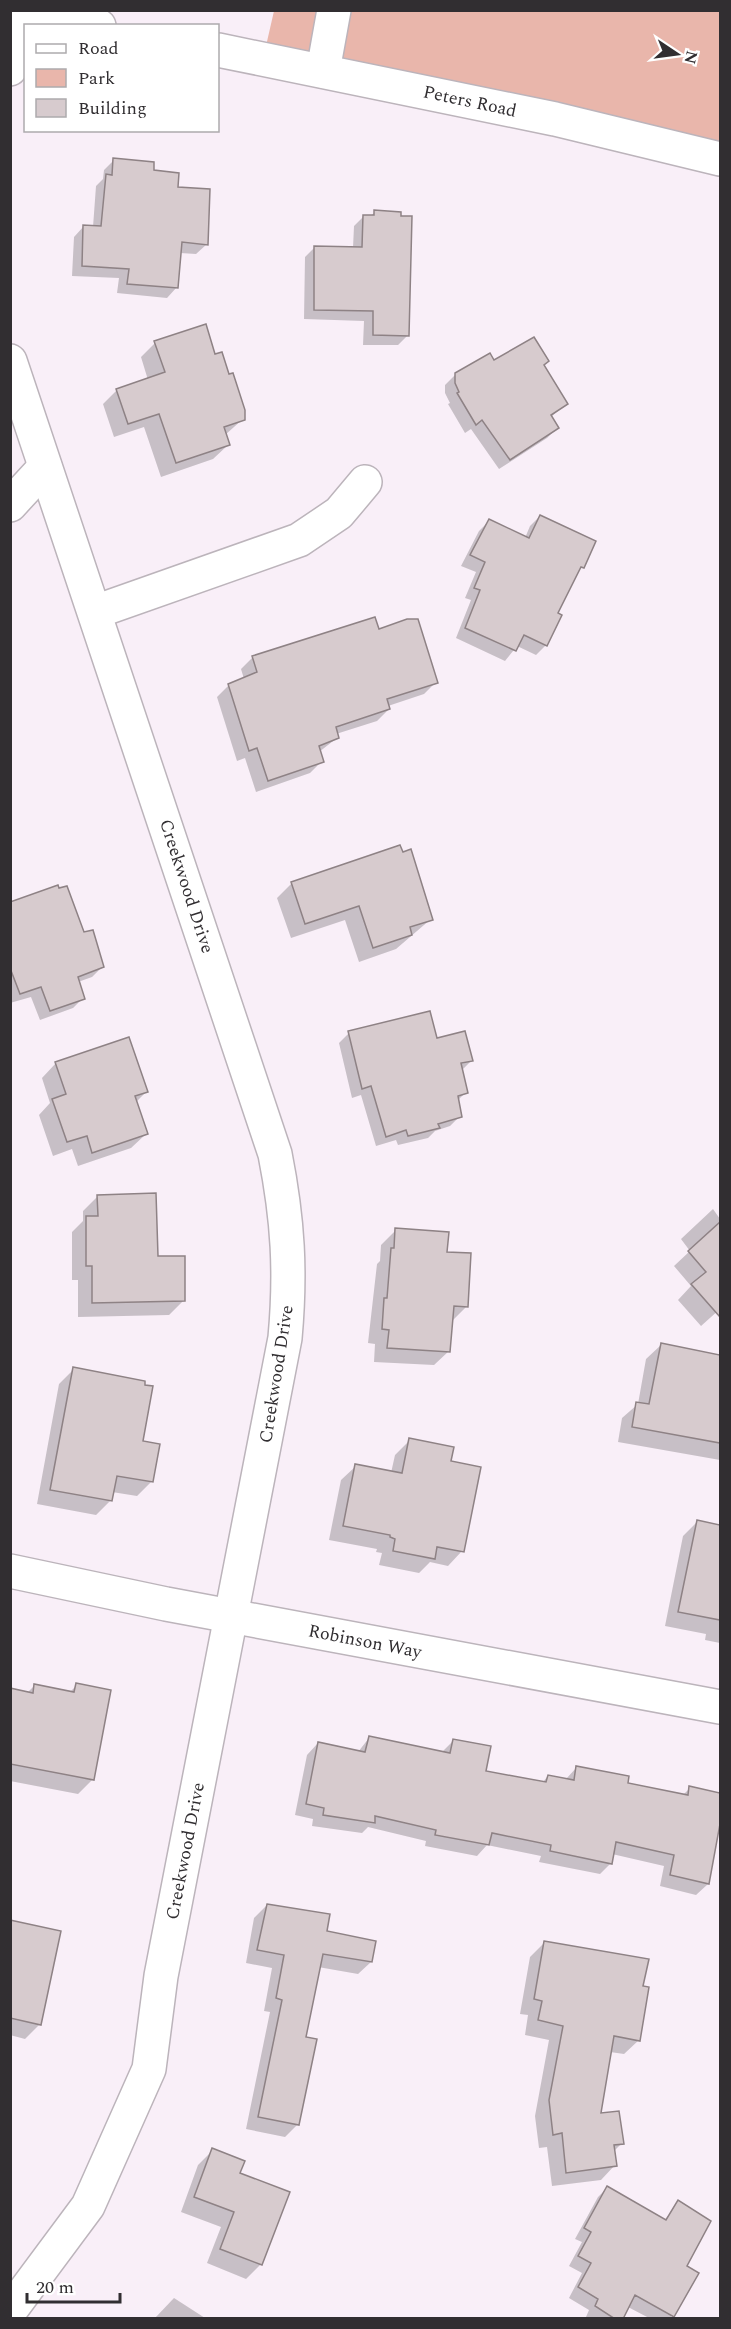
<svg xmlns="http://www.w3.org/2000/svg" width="731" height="2329" viewBox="0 0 731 2329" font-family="Spectral,serif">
<rect width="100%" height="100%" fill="#f9eff8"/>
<!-- green -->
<path fill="#e9b6ab" d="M274,11H720V159L263,59Z"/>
<!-- shadow -->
<g fill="#0003">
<path d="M114,160L152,171L177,189L207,244L196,254L180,253L177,287L167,298L117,293L119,278L72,276L74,237L84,226L93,227L96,186L103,179L104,170Z"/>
<path d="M375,212L408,335L398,345H363L364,321L304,319L305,257L315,247L353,248L354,226L364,216H371Z"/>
<path d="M155,343L214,356L243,419L225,435L228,445L213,459L161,477L144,427L114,437L103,404L117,390L148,380L141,357Z"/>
<path d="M493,362L543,365L566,404L551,417L557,428L547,438L499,469L471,429L465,433L448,404L450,403L445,393V385L456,374Z"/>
<path d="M540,516L594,541L556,614L546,645L536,655L517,646L505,661L456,638L471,600L465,598L476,572L461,566L479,531L489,521L525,538L530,526Z"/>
<path d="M378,631L436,682L424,694L388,706L389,709L377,721L336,734L337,738L319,752L322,761L310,773L256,792L245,758L237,761L217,697L229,685L244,679L241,669L253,657Z"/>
<path d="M292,883L431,919L396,949L359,962L345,920L291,938L277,898Z"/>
<path d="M10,903L83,934L102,967L92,977L78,982L83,998L73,1008L40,1020L31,997L10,1003Z"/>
<path d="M349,1033L436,1040L472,1060L461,1071L466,1092L457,1101L460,1116L450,1126L435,1131L428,1138L398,1145L396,1140L376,1146L361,1095L352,1098L339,1043Z"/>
<path d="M56,1063L146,1092L136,1102L146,1134L131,1148L78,1166L72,1149L53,1156L39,1115L50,1103L42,1078Z"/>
<path d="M98,1196L156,1258L184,1300L169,1315L78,1317V1280H72V1232L83,1221V1211Z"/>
<path d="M713,1209L720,1219V1309L701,1326L678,1300L691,1286L674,1266L690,1251L681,1239Z"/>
<path d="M396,1230L467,1306L452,1321L449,1351L434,1365L374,1362L375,1344L368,1343L377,1264L380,1261L381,1245Z"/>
<path d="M661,1345L720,1356V1460L618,1442L622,1418L638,1404L646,1359Z"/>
<path d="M74,1369L141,1442L152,1481L137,1496L112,1492L111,1500L96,1515L37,1504L59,1384Z"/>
<path d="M410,1440L449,1462L462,1551L448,1566L430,1562L419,1573L379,1565L382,1553L376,1552L377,1549L329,1540L341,1480L356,1466L391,1473L395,1455Z"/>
<path d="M697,1522L720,1526V1643L705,1640L706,1634L665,1626L683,1536Z"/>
<path d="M77,1685L93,1779L78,1794L10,1781V1692L27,1693L34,1686L69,1693Z"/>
<path d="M369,1738L441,1753L453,1741L484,1772L542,1783L548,1776L566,1779L577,1767L626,1784L682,1796L690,1788L720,1794V1816L708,1884L696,1895L660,1886L664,1866L612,1854L611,1863L600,1874L539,1862L541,1856L487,1845L477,1856L425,1846L426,1841L368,1827L362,1833L312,1826L313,1819L295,1815L307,1755L318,1743L358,1752Z"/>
<path d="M267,1905L325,1932L371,1962L358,1974L318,1967L304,2038L298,2124L285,2137L246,2129L270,2012L264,2011L272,1968L246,1963L254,1918Z"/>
<path d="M10,1922L40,2024L25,2039L10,2035Z"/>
<path d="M545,1942L642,1987L639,2040L624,2054L610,2052L599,2115L622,2143L613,2152L615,2165L601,2180L552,2186L547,2147L539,2148L535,2116L549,2040L525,2035L528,2015L520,2014L530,1957Z"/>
<path d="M213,2150L238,2174L261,2264L246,2279L207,2263L221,2227L181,2212L198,2165Z"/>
<path d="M608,2187L664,2221L679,2202L685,2267L671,2318H649L628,2307L622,2318H589L586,2317L589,2310L569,2298L582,2273L569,2266L582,2242L575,2239L598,2197Z"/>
<path d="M174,2298L205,2318H155Z"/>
</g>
<!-- building -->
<g fill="#d7cbce" stroke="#8e8285" stroke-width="1.5">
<path d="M113,158L154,162V170L179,173L178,187L210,189L208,245L182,242L178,288L127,284L129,269L82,266L83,225L101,226L106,174L112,175Z"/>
<path d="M374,210L401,212V216H412L409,336L373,335V311L314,310V246L362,247L363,215H374Z"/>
<path d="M206,324L215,354L222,352L229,374L233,373L245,410V420L224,427L230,445L176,463L159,414L128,424L116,389L165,372L154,341Z"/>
<path d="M534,337L549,361L544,365L568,404L551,415L559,428L510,460L482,420L476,425L457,393L459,392L455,383V373L490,353L494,360Z"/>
<path d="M540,515L596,541L584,568L581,567L558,613L562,615L547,646L524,635L516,651L465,628L480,590L474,588L485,562L470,555L489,519L529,538Z"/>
<path d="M375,617L379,629L407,619H418L438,683L387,699L390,709L336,727L339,738L319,746L324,762L268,781L257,748L249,751L228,684L257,672L252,656Z"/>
<path d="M400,845L403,852L411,849L433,920L410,927L412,935L373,948L359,906L305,924L291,882Z"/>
<path d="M58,885L59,888L67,886L84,932L93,930L104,967L78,977L85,999L50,1011L41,987L20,994L10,968V902Z"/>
<path d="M430,1011L437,1038L465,1031L473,1061L461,1063L468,1093L458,1096L462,1117L438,1124L440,1128L408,1136L406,1130L386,1137L371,1086L362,1089L348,1031Z"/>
<path d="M129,1037L148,1092L135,1096L148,1134L92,1153L87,1136L67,1142L52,1099L66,1094L55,1062Z"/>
<path d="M156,1193L158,1256H185V1301L92,1303V1266H86V1216H98L97,1195Z"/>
<path d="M720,1222V1317L691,1284L706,1272L688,1251Z"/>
<path d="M395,1228L449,1232L447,1252L471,1253L468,1307L454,1306L450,1352L387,1348L389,1330L382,1329L384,1298H387L391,1248H394Z"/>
<path d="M661,1343L720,1355V1443L632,1427L636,1402L649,1404Z"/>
<path d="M73,1367L145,1381V1385L153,1386L143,1441L160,1444L153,1482L117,1476L112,1501L50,1490Z"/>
<path d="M409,1438L454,1447L451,1461L481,1467L464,1552L437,1547L435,1559L393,1551L395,1539L390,1537V1535L343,1526L355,1464L402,1473Z"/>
<path d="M697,1520L720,1525V1620L678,1612Z"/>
<path d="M76,1683L111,1690L94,1780L10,1764V1688L33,1693L34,1684L74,1692Z"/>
<path d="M369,1736L450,1753L453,1739L491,1746L486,1771L546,1782L548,1775L574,1780L576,1766L629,1776L628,1783L688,1795L689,1786L720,1793V1824L709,1884L670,1875L674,1855L616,1842L612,1864L550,1851L551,1845L492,1833L489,1845L435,1835L436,1830L375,1816V1823L323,1815L324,1808L306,1804L318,1742L365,1752Z"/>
<path d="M267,1904L330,1914L327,1931L376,1941L372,1962L323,1954L306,2037L317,2039L299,2125L258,2117L282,2000L276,1998L284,1955L257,1950Z"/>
<path d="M10,1920L61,1931L41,2025L10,2018Z"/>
<path d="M544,1941L649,1959L643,1986L649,1987L640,2041L614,2036L601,2113L619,2111L624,2144L614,2145L617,2166L566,2173L562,2133L553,2135L549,2100L563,2026L538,2020L542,2001L534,1999Z"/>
<path d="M212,2148L245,2161L240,2173L290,2192L262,2265L220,2249L234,2212L194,2197Z"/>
<path d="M607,2186L666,2220L678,2200L711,2221L687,2266L699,2273L674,2317L635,2295L623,2319H615L595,2306L598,2299L578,2287L591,2263L578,2256L591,2232L584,2228Z"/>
</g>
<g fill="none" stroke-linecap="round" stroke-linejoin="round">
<defs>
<g id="minor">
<path d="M25,10L99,26"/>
<path d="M218,50L555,119L720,159"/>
<path d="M10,69L26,10"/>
<path d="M323,71L334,10"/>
<path d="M10,361L275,1154C288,1220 291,1272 285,1338L161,1976L149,2069L88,2206L10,2311"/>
<path d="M10,505L45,467"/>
<path d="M95,612L299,540L339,513L365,482"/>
<path d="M10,1571L166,1604L720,1707"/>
</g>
</defs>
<!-- minor casing -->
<use href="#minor" stroke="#bcb4bb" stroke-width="36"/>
<!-- minor -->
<use href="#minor" stroke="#fff" stroke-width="33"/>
</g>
<g text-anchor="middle" stroke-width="5" stroke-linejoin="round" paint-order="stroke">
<!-- street labels -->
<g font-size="18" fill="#312e31" stroke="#fff">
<text transform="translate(470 101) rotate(12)" y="6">Peters Road</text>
<text transform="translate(187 886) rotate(72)" y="6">Creekwood Drive</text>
<text transform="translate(276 1374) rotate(-81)" y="6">Creekwood Drive</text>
<text transform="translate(365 1641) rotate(11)" y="6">Robinson Way</text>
<text transform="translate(185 1851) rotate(-79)" y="6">Creekwood Drive</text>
</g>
</g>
<!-- border -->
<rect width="731" height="2329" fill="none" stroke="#312e31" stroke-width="24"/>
<!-- legend -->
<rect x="24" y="24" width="195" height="108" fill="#ffffff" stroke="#adabad" stroke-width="1.5"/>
<rect x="36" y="44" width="30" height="9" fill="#ffffff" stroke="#adabad" stroke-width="1.5"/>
<text x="78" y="54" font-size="18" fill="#312e31">Road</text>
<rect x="36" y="69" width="30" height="18" fill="#e9b6ab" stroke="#adabad" stroke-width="1.5"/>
<text x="78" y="84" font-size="18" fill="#312e31">Park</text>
<rect x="36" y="99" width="30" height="18" fill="#d7cbce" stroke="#adabad" stroke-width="1.5"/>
<text x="78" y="114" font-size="18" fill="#312e31">Building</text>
<!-- north arrow -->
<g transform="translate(677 54) rotate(103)" stroke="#ffffff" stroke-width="4.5" paint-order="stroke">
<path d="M0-4.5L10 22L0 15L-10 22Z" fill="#312e31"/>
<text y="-9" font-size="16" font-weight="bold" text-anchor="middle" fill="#312e31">N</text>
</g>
<!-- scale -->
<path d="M27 2293v9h93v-9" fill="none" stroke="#312e31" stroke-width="3"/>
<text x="36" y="2293" font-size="18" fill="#312e31" stroke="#ffffff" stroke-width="4.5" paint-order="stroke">20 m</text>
</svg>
